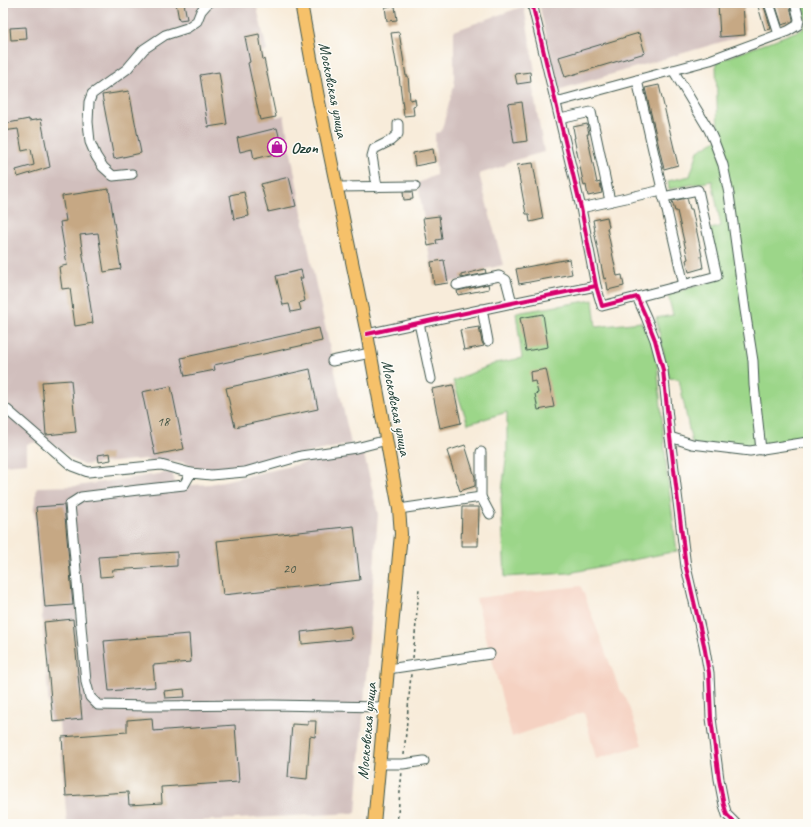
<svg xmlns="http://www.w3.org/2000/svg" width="811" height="827" viewBox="0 0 811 827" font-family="Caveat,sans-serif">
<rect width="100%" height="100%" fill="#fdfcf7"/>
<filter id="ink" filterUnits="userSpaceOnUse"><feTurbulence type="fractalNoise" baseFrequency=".025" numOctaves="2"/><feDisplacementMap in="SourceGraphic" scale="8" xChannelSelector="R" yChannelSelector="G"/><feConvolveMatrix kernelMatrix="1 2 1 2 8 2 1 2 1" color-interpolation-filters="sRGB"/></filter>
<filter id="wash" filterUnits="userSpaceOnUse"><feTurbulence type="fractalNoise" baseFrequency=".012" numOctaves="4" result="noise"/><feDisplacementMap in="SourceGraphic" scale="16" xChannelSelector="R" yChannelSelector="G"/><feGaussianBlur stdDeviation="0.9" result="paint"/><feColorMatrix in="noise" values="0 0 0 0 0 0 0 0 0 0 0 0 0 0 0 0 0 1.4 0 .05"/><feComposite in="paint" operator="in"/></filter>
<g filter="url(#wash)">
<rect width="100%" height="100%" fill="#f8ecda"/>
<!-- built -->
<path fill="#f5d2c2" d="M581,586L620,691L626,698L642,745L596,759L584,712L512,737L476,598Z"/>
<!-- industrial -->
<g fill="#d1bfbd">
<path d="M3,3H256L267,51L262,52L264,59L276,117L284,115L312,267L351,444L218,471H203L198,469L182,462H151L145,459L83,465L71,458L48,440L27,444V463L3,465Z"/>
<path d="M539,3H743L745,35L558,90Z"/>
<path d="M524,6L535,72H530L544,152L508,162L504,166L479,174L503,265L461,275L462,280L434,285L418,183L436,175L435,133L441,132L454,86V31Z"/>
<path d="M363,450L378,514L356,813L134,824H67L59,722L50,723L34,508L37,487L77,486L172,472L176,486L210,484Z"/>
</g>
<!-- green -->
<g fill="#9cd689" stroke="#5e8a5e">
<path d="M801,3H808V256L805,283L808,295V442L750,451L692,444L679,379L669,378L656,318L673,315L668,295L721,278L708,230L721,226L712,181L669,189L668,181L690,176L698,151L718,139L716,62L803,29L806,22Z"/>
<path d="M593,300L596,327L641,322L656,351L667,474L677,551L569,573L505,577L501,499L507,452V412L468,424L453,381L496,363L522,358L516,313Z"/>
</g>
<g id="blocks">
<!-- building -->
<g fill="#c6a884">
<path d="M176,3H184L187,19L179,20Z"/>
<path d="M718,3H743L745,35L720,37Z"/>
<path d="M757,3H763L771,29L765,30Z"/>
<path d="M775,3H789L793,19V21L782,25Z"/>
<path d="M395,6L397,20L387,21L385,7Z"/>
<path d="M26,27L27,39L11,40L10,28Z"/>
<path d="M399,32L406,76H408L410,100L415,99L416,105L413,106L414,115L404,116L398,68H397L391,33Z"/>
<path d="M639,33L645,53L565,77L559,57Z"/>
<path d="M259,34L263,60L264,59L276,117L260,120L248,63L250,62L245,37Z"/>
<path d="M219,72L227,124L208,127L200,75Z"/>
<path d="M530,72L531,82L517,84L515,74Z"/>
<path d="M659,85L678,165L664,169L645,88Z"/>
<path d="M129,91L141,153L114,159L102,95Z"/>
<path d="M522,102L527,141L514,143L508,104Z"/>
<path d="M29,119V121L41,119L50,167L18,177L16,170L34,165L31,149L22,151L18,129L3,131V124Z"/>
<path d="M587,124L589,134H587L597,183L600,182L602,193L588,196L586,185L584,186L574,138H575L573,127Z"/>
<path d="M277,128L283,152L254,159L252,149L240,152L237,138Z"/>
<path d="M433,149L435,162L415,166L413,153Z"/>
<path d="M533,163L543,219L530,222L529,214H526L517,165Z"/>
<path d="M289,177L296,206L268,212L261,184Z"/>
<path d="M109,189L121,269L104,272L98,233L80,235L93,323L75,326L70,288L62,289L59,267L67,265L60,222L66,221L62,196Z"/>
<path d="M244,192L249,216L234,219L230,195Z"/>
<path d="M403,192H412L413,199L404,200Z"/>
<path d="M687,198L690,209H692L702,256H701L703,268L689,272L686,260L688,259L677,211H675L672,201Z"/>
<path d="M439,216L442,239L436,240L437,244L428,246L423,218Z"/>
<path d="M607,217L609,227L607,228L617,276L622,275L624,286L608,290L606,278L604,279L594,231H595L593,220Z"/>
<path d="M569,259L572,274L519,284L516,269Z"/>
<path d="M444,260L448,283L434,285L431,262Z"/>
<path d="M485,269L486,273L461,278V275Z"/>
<path d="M301,270L303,278H300L305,301L299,303L301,310L291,312L289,304L283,305L276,276Z"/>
<path d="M488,284L489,289L458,295L457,291Z"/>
<path d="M543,314L548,347L526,351L520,318Z"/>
<path d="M479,327L482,342L484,346L464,350L460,330Z"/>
<path d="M319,328L322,341L214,365L215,370L185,376L181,358Z"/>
<path d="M310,369L318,409L235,427L226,388Z"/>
<path d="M546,369L554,407L538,410L535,394L538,393L535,381L531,382L530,372Z"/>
<path d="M71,380L76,432L46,435L42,382Z"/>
<path d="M453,385L461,423L440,428L432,389Z"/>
<path d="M171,386L184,449L155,455L142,392Z"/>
<path d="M465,445L475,477V486L460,491L447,451Z"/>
<path d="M110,453L111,460L99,462L98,455Z"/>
<path d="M64,505L73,605L45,607L36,507Z"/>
<path d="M462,507H479L478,546H461Z"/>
<path d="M354,526L360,580L223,595L217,541Z"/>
<path d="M177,552V566L112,570L113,576L100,577L98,557Z"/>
<path d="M73,619L82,719L53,722L44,622Z"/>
<path d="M350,626L352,639L302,644L301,632Z"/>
<path d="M189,634L191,662L153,665L155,687L109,691L104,641Z"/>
<path d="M184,689L185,697L165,698L164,691Z"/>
<path d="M152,718L153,731L235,725L239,782L161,787L162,803L129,805L128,792L66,796L62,737L127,732V720Z"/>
<path d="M308,721H316L315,737L310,736L307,779L288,777L292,724L308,725Z"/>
</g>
</g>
</g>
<g filter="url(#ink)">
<use href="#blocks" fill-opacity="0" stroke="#40574d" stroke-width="1"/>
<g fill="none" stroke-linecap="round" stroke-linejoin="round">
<defs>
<g id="minor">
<path d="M532,3L581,208L596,286L602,306L637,297L646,317L655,340L663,370L670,437L686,567L704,645L709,673L711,718L719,779L724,805L727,815L736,824"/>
<path d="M769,3L779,34"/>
<path d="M673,70L709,130L714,141L723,165L729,194L745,310L753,361L754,385L761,450"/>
<path d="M637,80L684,285"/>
<path d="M556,102L710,60L788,31L798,25L799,19L795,3"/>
<path d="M560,119L591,112L610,201"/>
<path d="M132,174L113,176L103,167L96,156L90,142L88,122L89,102L92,94L127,69L144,49L165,35L187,28L197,21L201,11L208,3"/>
<path d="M337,187L415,186"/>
<path d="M377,187L372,156L374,149L390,141L398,134V124"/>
<path d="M581,208L662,190"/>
<path d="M457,285L499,276L506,280L512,303"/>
<path d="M637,297L717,276L698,190L663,197"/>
<path d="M482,309L488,341"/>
<path d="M419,323L431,379"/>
<path d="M367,334L512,303L596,286"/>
<path d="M332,361L370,353"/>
<path d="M3,408H5L72,466L88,472L161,465L191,473"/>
<path d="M670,437L692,444L750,451L808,442"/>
<path d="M481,452V497"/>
<path d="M399,509L481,497L490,514"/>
<path d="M388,669L490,654"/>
<path d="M384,707L271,705L150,706L98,705L90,697L86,682L70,504L81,497L138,490L184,485L191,473L211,475L245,472L301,456L356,448L387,440"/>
<path d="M379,764H403L424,761"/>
</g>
<path id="major" d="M301,3L318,97L367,334L399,509L401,534L388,669L374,824"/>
</defs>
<!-- minor casing -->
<use href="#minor" stroke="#40574d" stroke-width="11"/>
<!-- major casing -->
<use href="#major" stroke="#40574d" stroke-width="14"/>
<!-- path -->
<g stroke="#40574d" stroke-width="1.5" stroke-dasharray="3 3" stroke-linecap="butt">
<path d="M413,658L419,588"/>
<path d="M404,755L411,674"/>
<path d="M397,824L402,771"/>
</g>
<!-- minor -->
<use href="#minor" stroke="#fff" stroke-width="9"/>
<!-- major -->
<use href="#major" stroke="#f6c16b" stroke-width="12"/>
<defs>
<g id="cycleway">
<path d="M532,3L581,208L596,286L602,306L637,297L646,317L655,340L663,370L670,437L686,567L704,645L709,673L711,718L719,779L724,805L727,815L736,824"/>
<path d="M367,334L512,303L596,286"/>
</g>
</defs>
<!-- cycleway casing -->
<use href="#cycleway" stroke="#fdfcf7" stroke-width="6"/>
<!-- cycleway -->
<use href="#cycleway" stroke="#d6006c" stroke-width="4"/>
</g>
</g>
<!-- icons -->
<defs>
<symbol id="shop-ring" viewBox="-11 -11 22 22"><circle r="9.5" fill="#fdfcf7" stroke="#b5179e" stroke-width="1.5"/><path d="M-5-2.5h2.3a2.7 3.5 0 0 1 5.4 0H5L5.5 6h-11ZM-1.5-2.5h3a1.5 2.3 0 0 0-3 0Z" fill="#b5179e"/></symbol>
</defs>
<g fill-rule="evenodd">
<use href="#shop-ring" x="266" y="136" width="22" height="22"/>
</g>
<g text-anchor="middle" stroke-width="3" stroke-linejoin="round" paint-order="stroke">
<!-- number labels -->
<g font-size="14" fill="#495848">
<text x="163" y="426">18</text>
<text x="289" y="573">20</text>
</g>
<!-- street labels -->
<g font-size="16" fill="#1f3d34" stroke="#fdfcf7">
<text transform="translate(334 90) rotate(79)" y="6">Московская улица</text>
<text transform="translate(397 408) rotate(79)" y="6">Московская улица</text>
<text transform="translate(366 731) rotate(-85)" y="6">Московская улица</text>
</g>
<!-- poi labels -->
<g font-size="16" font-weight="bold" fill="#1f3d34" stroke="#fdfcf7" text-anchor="start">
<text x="291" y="153">Ozon</text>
</g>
</g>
<!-- margin -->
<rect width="811" height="827" fill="none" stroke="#fdfcf7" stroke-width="16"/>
</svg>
